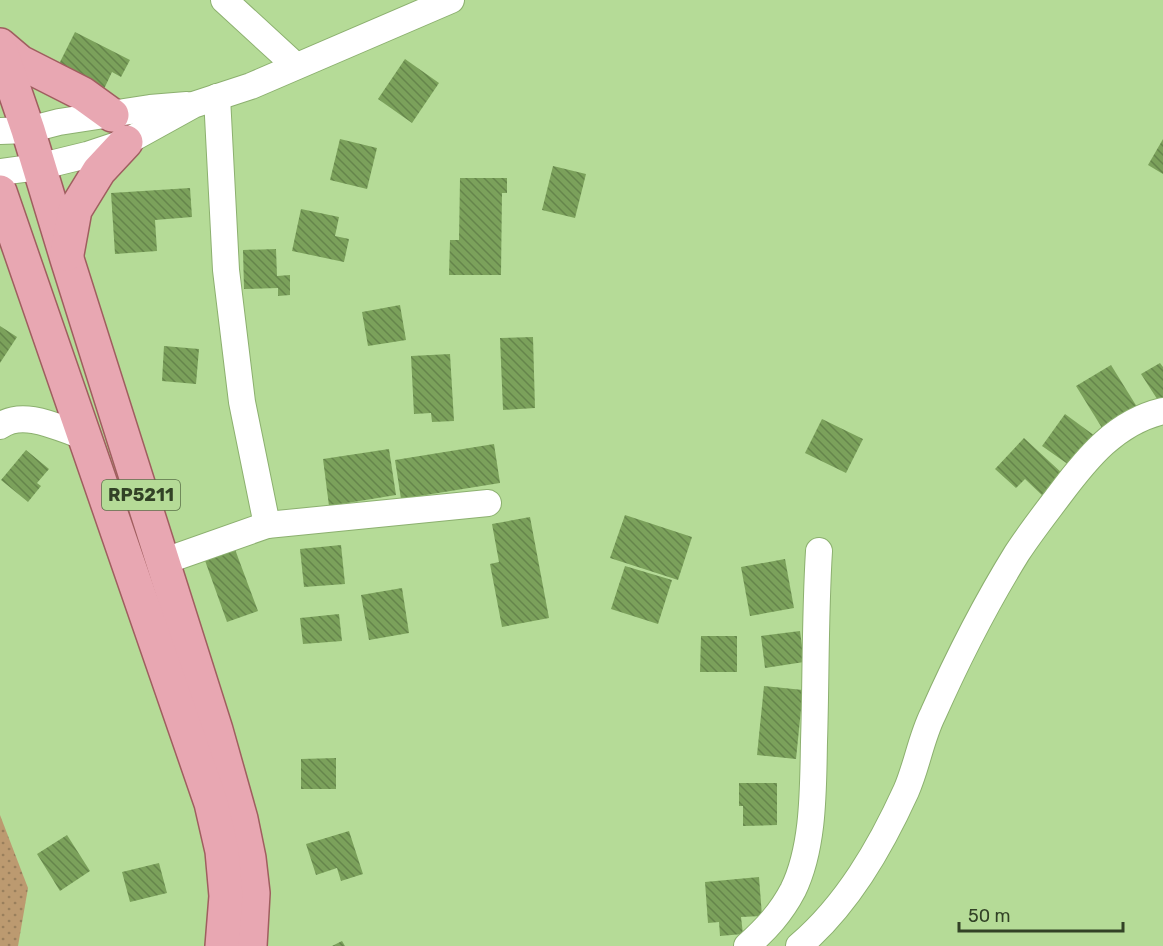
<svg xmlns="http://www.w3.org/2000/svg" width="1163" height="946" viewBox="0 0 1163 946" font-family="Rubik,sans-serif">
<defs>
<pattern id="grass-dots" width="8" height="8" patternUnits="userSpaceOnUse" patternTransform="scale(1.5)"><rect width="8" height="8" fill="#bc9a70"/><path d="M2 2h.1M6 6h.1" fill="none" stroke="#997f5c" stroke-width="1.8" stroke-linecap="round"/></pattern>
<pattern id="building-back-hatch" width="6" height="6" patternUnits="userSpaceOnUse" patternTransform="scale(1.5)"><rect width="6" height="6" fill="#7ba15b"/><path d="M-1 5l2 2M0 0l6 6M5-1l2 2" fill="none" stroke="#65854b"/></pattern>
</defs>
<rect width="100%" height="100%" fill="#b5db97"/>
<!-- grass -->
<path fill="url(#grass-dots)" d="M0,815L28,888L18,946H0Z"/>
<!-- building -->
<g fill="url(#building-back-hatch)">
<path d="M75,32L130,60L121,77L112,72L104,89L58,66Z"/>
<path d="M405,59L439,83L412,123L378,99Z"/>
<path d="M340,139L377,148L367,189L330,180Z"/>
<path d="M1163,139V174L1148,165Z"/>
<path d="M553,166L586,174L575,218L542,210Z"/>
<path d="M460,178H507V193H502L501,275H449L450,240H459Z"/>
<path d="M190,188L192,217L155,220L157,251L115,254L111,193Z"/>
<path d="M301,209L339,217L335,236L349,239L344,262L292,251Z"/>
<path d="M276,249L277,276L290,275V295L278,296V288L244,289L243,250Z"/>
<path d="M400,305L406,340L368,346L362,312Z"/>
<path d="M0,326L17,337L0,363Z"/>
<path d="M533,337L535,408L503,410L500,338Z"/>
<path d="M164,346L199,349L196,384L162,381Z"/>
<path d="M450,354L454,421L432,422L431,413L414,414L411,356Z"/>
<path d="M1160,363L1163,367V403L1161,405L1141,374Z"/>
<path d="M1111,365L1142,415L1107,436L1076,386Z"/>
<path d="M1065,414L1095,436L1072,467L1042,446Z"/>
<path d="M822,419L863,439L846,473L805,453Z"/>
<path d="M1024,438L1064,475L1044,497L1025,479L1016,488L995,469Z"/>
<path d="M494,444L500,483L401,499L395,460Z"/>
<path d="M389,449L396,495L329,506L323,459Z"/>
<path d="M26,450L49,469L37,483L41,486L28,502L1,480Z"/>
<path d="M625,515L692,537L678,580L610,558Z"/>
<path d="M530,517L549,618L502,627L490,564L499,562L492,524Z"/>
<path d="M233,544L258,611L227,622L203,555Z"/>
<path d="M341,545L345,584L304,587L300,549Z"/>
<path d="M785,559L794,608L750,616L741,567Z"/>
<path d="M625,566L672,580L658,624L611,609Z"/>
<path d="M402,588L409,633L369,640L361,595Z"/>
<path d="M339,614L342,641L303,644L300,618Z"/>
<path d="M800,631L804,662L765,668L761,636Z"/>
<path d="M701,636H737V672H700Z"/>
<path d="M764,686L803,690L796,759L757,755Z"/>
<path d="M336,758V789H301V759Z"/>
<path d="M739,783H777V825L743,826V806H739Z"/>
<path d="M349,831L363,874L341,881L337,868L316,875L306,844Z"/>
<path d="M67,835L90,871L60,891L37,854Z"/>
<path d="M159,863L167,893L130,902L122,872Z"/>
<path d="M759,877L762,916L741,917L743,934L720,936L719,922L708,923L705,882Z"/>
<path d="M342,941L345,946H332Z"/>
</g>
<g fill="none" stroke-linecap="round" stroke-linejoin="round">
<defs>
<g id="street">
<path d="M224,0L296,66"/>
<path d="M217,97L226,270L242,402L267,525"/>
<path d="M0,131L28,130L59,122L150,108L187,105"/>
<path d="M0,172L38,167L87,155L126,142L193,105L251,86L451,0"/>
<path d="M0,426C23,409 59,428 83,436"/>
<path d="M162,562L267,525L488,503"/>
<path d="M747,946C766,929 781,913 793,890C814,847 813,789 814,742C816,679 815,615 819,551"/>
<path d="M799,946C847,905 880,848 906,791C917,766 921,738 933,714C957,660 986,603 1017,553C1030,533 1045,514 1060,494C1087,458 1116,422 1163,411"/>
</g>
<g id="primary">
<path d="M0,45L20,62L83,94L112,115"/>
<path d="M0,48L28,130L67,259L216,730L241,819L249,858L253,893L250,946"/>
<path d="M0,192L211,803L222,851L226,896L222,946"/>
<path d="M67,254L75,210L99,171L126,142"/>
</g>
</defs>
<!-- street casing -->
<use href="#street" stroke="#8cb06f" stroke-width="28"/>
<!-- primary casing -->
<use href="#primary" stroke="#9f5e5f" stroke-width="36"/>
<!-- street -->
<use href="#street" stroke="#fff" stroke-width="26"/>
<!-- primary -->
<use href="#primary" stroke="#e8a7b2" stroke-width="33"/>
</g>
<g text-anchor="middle" stroke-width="6" stroke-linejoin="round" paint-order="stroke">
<!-- shield labels -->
<rect fill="#b5db97" stroke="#597048" stroke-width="1.5" x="102" y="480" width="78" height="30" rx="4.5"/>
<g font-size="18" font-weight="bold" fill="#324226">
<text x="141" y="501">RP5211</text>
</g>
</g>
<!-- scale -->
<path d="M959 922v9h164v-9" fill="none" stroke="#324226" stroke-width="3"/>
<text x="968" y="922" font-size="18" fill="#324226" stroke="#b5db97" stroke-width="4.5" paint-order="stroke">50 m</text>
</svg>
